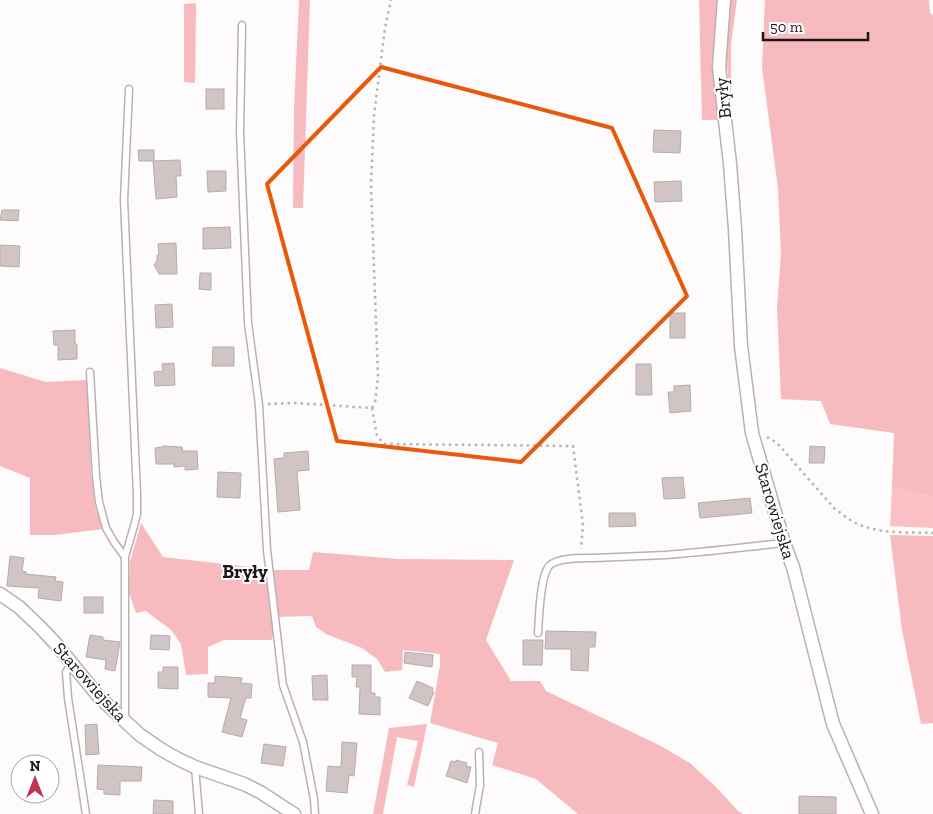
<svg xmlns="http://www.w3.org/2000/svg" width="933" height="814" viewBox="0 0 933 814" font-family="'Zilla Slab',serif">
<rect width="100%" height="100%" fill="#fdfbfb"/>
<!-- green -->
<path fill="#fac0c5" d="M892,486L933,497V528L890,526Z"/>
<!-- forest -->
<g fill="#f7babf">
<path d="M299,0H310L303,208H293L294,108Z"/>
<path d="M699,0H719L720,120H702Z"/>
<path d="M729,0H737L731,44V99L725,50Z"/>
<path d="M765,0H929L930,13L933,15V497L892,486L894,433L830,424L821,401L781,399L777,308L781,253L778,189L762,67Z"/>
<path d="M196,3L195,83L184,82V4Z"/>
<path d="M0,368L46,382L87,380L91,471L96,509L103,529L55,535H30V478L0,466Z"/>
<path d="M141,523L163,557L275,570H309L313,552L398,559L514,560L486,640L511,681H540L546,691L659,745L690,763L716,787L738,811L743,814H578L536,779L492,765L498,743L430,723L440,665V654L403,650L402,670L385,672L377,659L362,648L326,634L316,627L312,616L275,617L272,640H224L208,647V674L186,675L181,644L171,630L146,611L136,613L129,593L130,562Z"/>
<path d="M890,535L933,536V723L921,724L902,630Z"/>
<path d="M427,724L414,787L407,785L418,741L397,737L383,814H373L389,728Z"/>
</g>
<!-- building -->
<g fill="#d1c4c5" stroke="#b7abac">
<rect x="206" y="89" width="18" height="20"/>
<path d="M654,130L681,131L680,153L653,152Z"/>
<path d="M138,150H154V161H139Z"/>
<path d="M180,160L181,176H176L177,197L156,199L153,161Z"/>
<path d="M207,171H226V191L208,192Z"/>
<path d="M681,181L682,201L655,202L654,182Z"/>
<path d="M2,210H19L18,221L0,220Z"/>
<path d="M230,227L231,248L203,249V228Z"/>
<path d="M176,243L177,274H159L154,265L157,261V255H159L158,244Z"/>
<path d="M0,245L20,246L19,267L0,266Z"/>
<path d="M200,273H211V290L199,289Z"/>
<path d="M172,304L173,327L156,328L155,305Z"/>
<rect x="670" y="313" width="15" height="25"/>
<path d="M75,330V344H77V359L58,360V345H54L53,331Z"/>
<path d="M213,347H234V366H212Z"/>
<path d="M174,363L175,385L155,386L154,372L163,371L162,364Z"/>
<path d="M636,364H651L652,395H636Z"/>
<path d="M690,385L691,411L670,413L668,392H674V386Z"/>
<path d="M162,446L182,447L183,451H197L198,469L185,470V466L174,467V464H156L155,448L162,447Z"/>
<path d="M810,446L825,447L824,463H809Z"/>
<path d="M308,451L309,470L297,471L300,510L278,512L274,459L284,458V453Z"/>
<path d="M218,472L241,473L240,498L217,497Z"/>
<path d="M683,477L685,498L664,499L662,478Z"/>
<path d="M750,498L752,513L700,518L698,503Z"/>
<path d="M609,513H635L636,526L609,527Z"/>
<path d="M10,556L24,558L22,571L26,572V574L56,577L55,581L63,582L61,601L38,598L39,588L7,586Z"/>
<rect x="84" y="597" width="19" height="16"/>
<path d="M546,631L596,632L595,647H589L588,671L571,670V649H545Z"/>
<path d="M90,635L103,637V640L120,642L115,671L105,669L106,660L86,657Z"/>
<path d="M151,635L170,636L169,650L150,649Z"/>
<path d="M523,640H543L542,665H523Z"/>
<path d="M405,652L433,655L432,667L404,663Z"/>
<path d="M352,665H371V693H375V697H380V715L359,714L360,687H356L357,677H352Z"/>
<path d="M163,667H178V689L158,688V672H163Z"/>
<path d="M327,675L328,700H313L312,676Z"/>
<path d="M215,676L242,678L241,683L252,684L251,698H246L240,718L247,720L242,737L222,732L231,698L208,697V683H215Z"/>
<path d="M417,681L433,688L432,691L434,692L428,706L409,698Z"/>
<path d="M97,724L99,754L86,755L85,725Z"/>
<path d="M342,742L357,743L354,776L349,775L347,793L326,791L328,766L341,767Z"/>
<path d="M264,744L286,747L283,766L261,763Z"/>
<path d="M456,760L467,763L466,766L471,767L467,783L446,776L451,761L456,762Z"/>
<path d="M98,765L142,767L141,781H120V795L104,794V790L97,789Z"/>
<path d="M799,796L836,797V814H799Z"/>
<path d="M154,800L173,801V814H153Z"/>
</g>
<g fill="none" stroke-linecap="round" stroke-linejoin="round">
<defs>
<g id="service">
<path d="M242,25L240,132L248,323L259,405L267,550L283,685L303,742L314,799L315,814"/>
<path d="M90,372L96,476L99,502L106,528L114,542L125,557"/>
<path d="M538,633C539,617 540,577 549,566C557,557 582,558 594,558C618,557 642,556 666,555C706,552 745,547 784,543"/>
<path d="M72,664L66,672L68,698L86,814"/>
<path d="M125,721V557L134,526L137,514V494L124,200L129,89"/>
<path d="M195,767L199,814"/>
<path d="M475,814L480,785L479,752"/>
</g>
<g id="minor">
<path d="M724,0L719,67L730,164L735,229L741,346L752,433L784,543L793,567L833,724L872,814"/>
<path d="M0,594L19,607L40,627L56,644L99,697L140,735L162,750L180,760L195,767L244,784L260,792L294,814"/>
</g>
</defs>
<!-- service casing -->
<use href="#service" stroke="#bcb0b1" stroke-width="9"/>
<!-- minor casing -->
<use href="#minor" stroke="#bcb0b1" stroke-width="15"/>
<!-- path -->
<g stroke="#b6b3b3" stroke-width="2.5" stroke-dasharray="2.5 4" stroke-linecap="butt">
<path d="M268,404L295,403L372,408L377,436L384,444L573,446L583,525L581,549"/>
<path d="M372,408L375,402L378,377L371,185L374,115L385,28L391,0"/>
<path d="M767,437L777,443L834,508C842,514 850,521 860,525C882,534 909,532 933,533"/>
</g>
<!-- service -->
<use href="#service" stroke="#fff" stroke-width="6"/>
<!-- minor -->
<use href="#minor" stroke="#fff" stroke-width="12"/>
</g>
<!-- marked area -->
<path fill="none" stroke="#e8590c" stroke-width="4" stroke-linejoin="round" d="M381,67L612,128L687,296L521,462L337,441L267,184Z"/>
<g text-anchor="middle" stroke-width="4" stroke-linejoin="round" paint-order="stroke">
<!-- street labels -->
<g font-size="18" fill="#1b1617" stroke="#fff">
<text transform="translate(723 98) rotate(-96)" y="6">Bryły</text>
<text transform="translate(775 511) rotate(73)" y="6">Starowiejska</text>
<text transform="translate(90 682) rotate(48)" y="6">Starowiejska</text>
</g>
<!-- neighbourhood labels -->
<g font-size="19" font-weight="bold" fill="#1b1617" stroke="#fff">
<text x="245" y="578">Bryły</text>
</g>
</g>
<!-- north arrow -->
<g transform="translate(35 779)"><circle r="24" fill="#ffffff" stroke="#a4a2a2"/>
<path d="M0-4L9 19L0 12L-9 19Z" fill="#c33353"/>
<text y="-8" font-size="14" font-weight="bold" text-anchor="middle" fill="#1b1617">N</text>
</g>
<!-- scale -->
<path d="M763 32v8h105v-8" fill="none" stroke="#1b1617" stroke-width="2.5"/>
<text x="770" y="32" font-size="15" fill="#1b1617" stroke="#ffffff" stroke-width="4" paint-order="stroke">50 m</text>
</svg>
